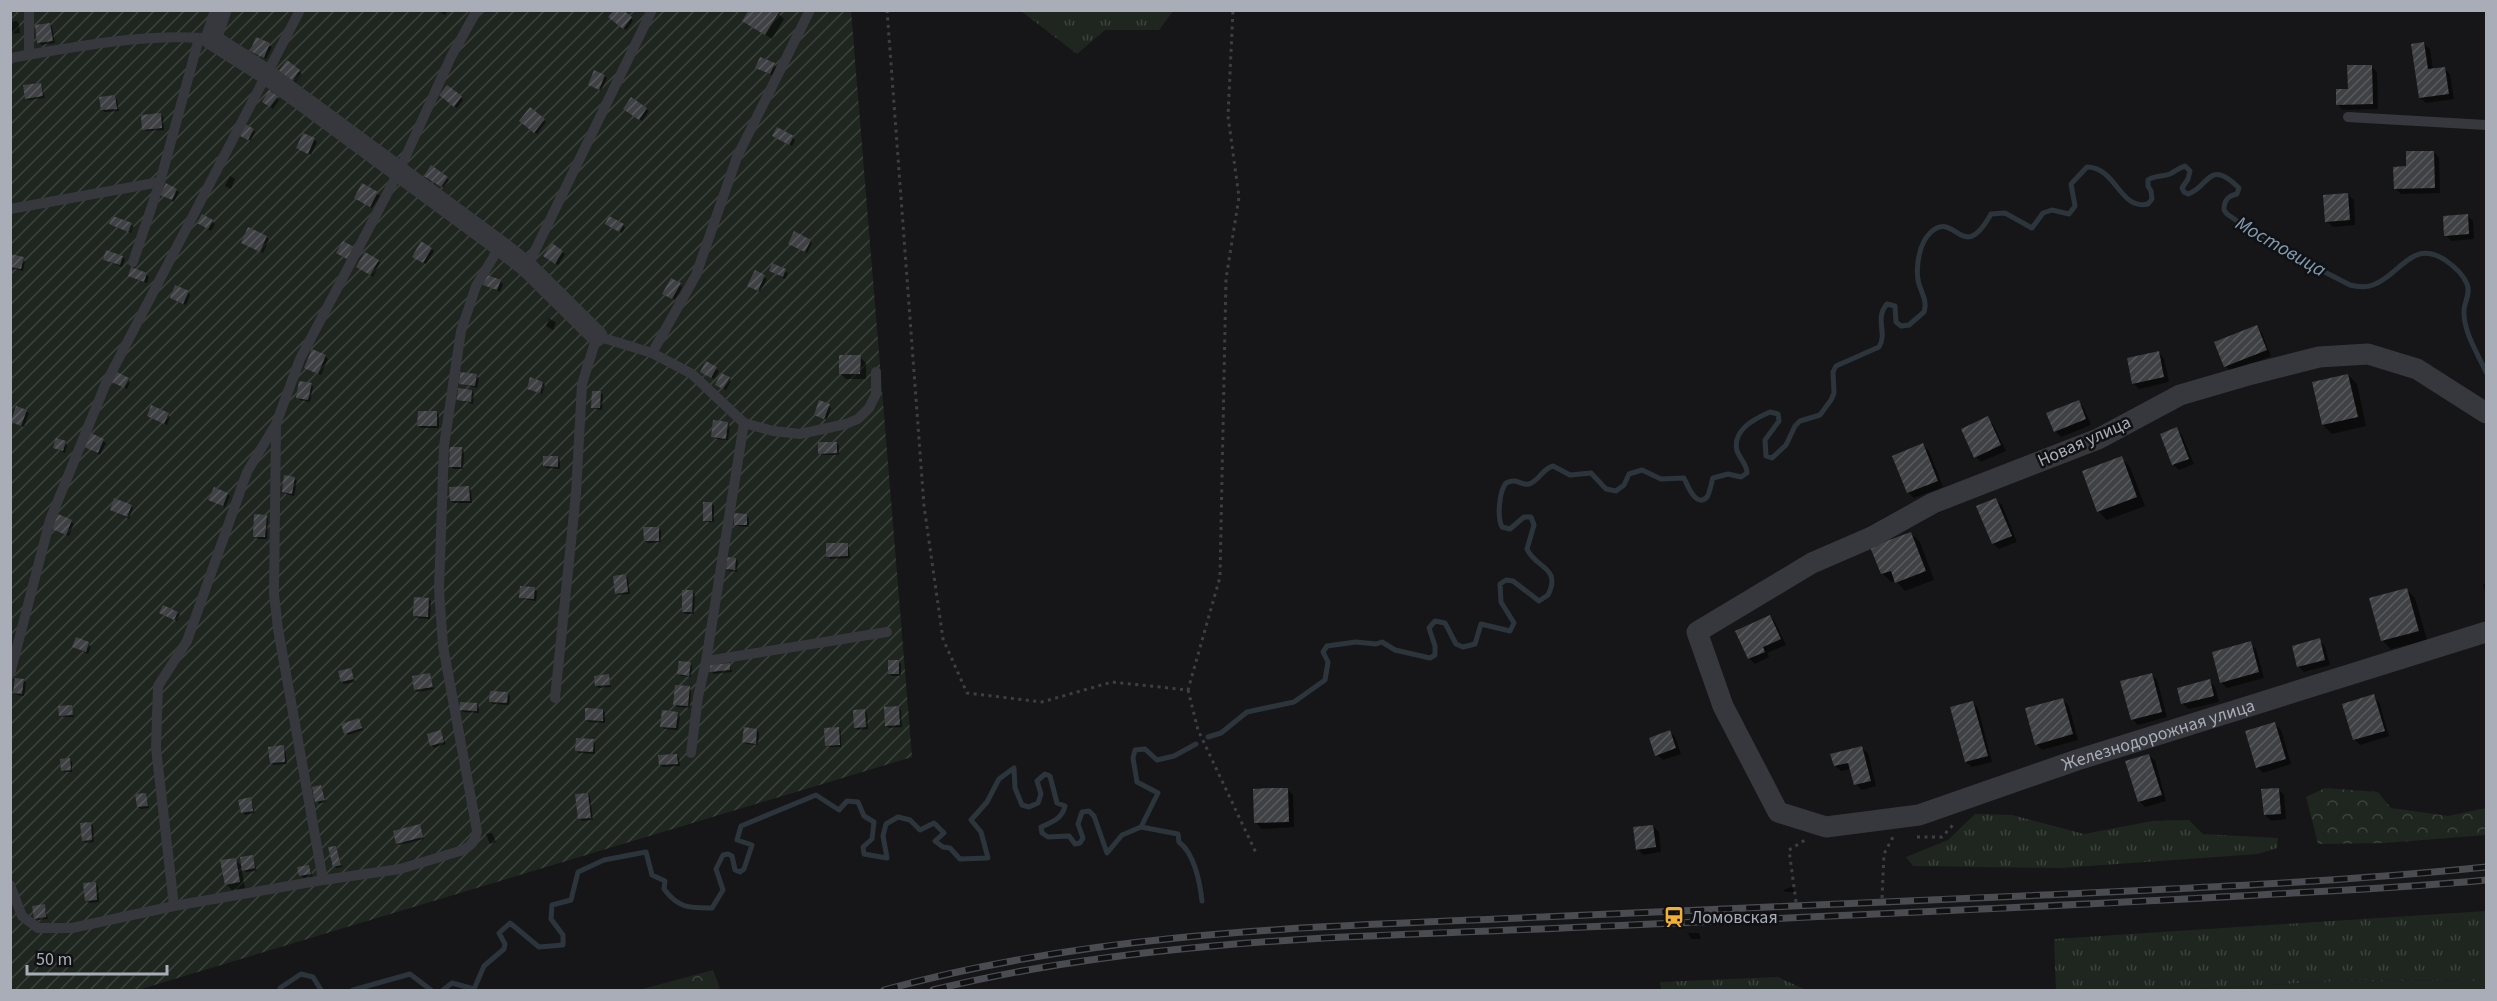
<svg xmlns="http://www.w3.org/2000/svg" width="2497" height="1001" viewBox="0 0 2497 1001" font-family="'Source Sans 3',sans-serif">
<defs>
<pattern id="grass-tufts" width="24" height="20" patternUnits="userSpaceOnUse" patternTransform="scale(1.5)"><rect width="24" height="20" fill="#1e261f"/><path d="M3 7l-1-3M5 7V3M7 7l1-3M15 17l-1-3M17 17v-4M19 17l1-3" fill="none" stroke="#3c433d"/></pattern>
<pattern id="forest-crowns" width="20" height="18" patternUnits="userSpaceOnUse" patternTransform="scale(1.5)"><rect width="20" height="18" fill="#1e261f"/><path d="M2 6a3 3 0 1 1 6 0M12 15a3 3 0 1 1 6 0" fill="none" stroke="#3c433d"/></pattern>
<pattern id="garden-furrows" width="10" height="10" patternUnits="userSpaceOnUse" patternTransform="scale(1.5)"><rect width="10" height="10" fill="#1e261f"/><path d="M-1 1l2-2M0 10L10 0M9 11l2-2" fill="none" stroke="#3c433d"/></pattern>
<pattern id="building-hatch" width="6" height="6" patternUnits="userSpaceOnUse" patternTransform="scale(1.5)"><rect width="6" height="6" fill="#404145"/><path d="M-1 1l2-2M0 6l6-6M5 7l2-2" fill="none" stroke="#595a5e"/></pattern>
</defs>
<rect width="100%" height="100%" fill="#161618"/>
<!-- grass -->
<g fill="url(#grass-tufts)">
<path d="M1021,11H1173L1159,30H1105L1077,54Z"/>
<path d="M1975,814L2012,815L2084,834L2152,821L2189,820L2203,834L2278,838L2277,848L2258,854L2061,868L1913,866L1906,857L1948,840Z"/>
<path d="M2486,911V981L2360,980L2176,990H2056L2054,939Z"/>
<path d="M1778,977L1806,990H1661L1660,982Z"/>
</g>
<!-- forest -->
<g fill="url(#forest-crowns)">
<path d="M2325,788L2378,792L2391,808L2448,816L2486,808V835L2385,843L2318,844L2306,797Z"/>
<path d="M713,970L720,988L713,990H639Z"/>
<path d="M2360,980L2486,981V990H2176Z"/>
</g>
<!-- garden -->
<path fill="url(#garden-furrows)" d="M10,11H851L912,757L138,990H11Z"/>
<!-- shadow -->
<g fill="#0007">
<path d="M437,10H448L445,15Z"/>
<path d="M778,13L784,19L772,39L744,20Z"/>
<path d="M631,18L633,21L626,30L613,20Z"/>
<path d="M17,21L19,24L20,33L10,34V22Z"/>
<path d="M50,24L52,27L55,43L41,45L39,42Z"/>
<path d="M257,39L272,47L266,59L252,51Z"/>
<path d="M2424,44L2430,49L2433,70L2445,69L2450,74L2454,99L2426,103L2420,98Z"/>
<path d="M287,62L302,74L294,84L279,72Z"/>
<path d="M774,65L776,67L773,76L757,67Z"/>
<path d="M2371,66L2377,72L2378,109L2343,110L2338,105Z"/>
<path d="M604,76L607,78L601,91L589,85Z"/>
<path d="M41,84L45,98L28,100L26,98Z"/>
<path d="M115,97L117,100L119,111L105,112L102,110Z"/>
<path d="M277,97L279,100L273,109L266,104Z"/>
<path d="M461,97L463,100L457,108L443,98Z"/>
<path d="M646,109L649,111L642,121L627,111Z"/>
<path d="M160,115L163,117L164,130L146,131L144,129Z"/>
<path d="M544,120L546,122L537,134L523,124Z"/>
<path d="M253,130L255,132L251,141L241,136Z"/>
<path d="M774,136L793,138L795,140L792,146Z"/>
<path d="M314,139L317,142L311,155L298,148Z"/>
<path d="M2434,152L2439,158L2440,193L2401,194L2395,188L2408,168Z"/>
<path d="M230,176L235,179L231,189L225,186Z"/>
<path d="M428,178H447L449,180L444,188Z"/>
<path d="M363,185L380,196L372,208L356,198Z"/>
<path d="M176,190L179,192L174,202L162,194Z"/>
<path d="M2348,195L2354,200L2355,225L2333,227L2327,221Z"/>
<path d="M2467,215L2473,221L2474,239L2451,241L2446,235Z"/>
<path d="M212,221L215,224L211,231L199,223Z"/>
<path d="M111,224L131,225L134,227L131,233Z"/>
<path d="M623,225L625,228L622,233L609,226Z"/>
<path d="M267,237L269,240L263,253L243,243Z"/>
<path d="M810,241L812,243L807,253L790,244Z"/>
<path d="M552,245L565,254L558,265L547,259Z"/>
<path d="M431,249L434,251L426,264L416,259Z"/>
<path d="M10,256L25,261L23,271L10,268Z"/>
<path d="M122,257L125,259L122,267L105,260Z"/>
<path d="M378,261L380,263L373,277L360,269Z"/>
<path d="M773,265L788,273L785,279L770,270Z"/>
<path d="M132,269L147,275L149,277L147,283L133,278Z"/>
<path d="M756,272L767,279L760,292L752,288Z"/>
<path d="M500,282L503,284L500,292L485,284Z"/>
<path d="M680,285L682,287L675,300L667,296Z"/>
<path d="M188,292L190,295L186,305L174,300Z"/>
<path d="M549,318L556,323L553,330L546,326Z"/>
<path d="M2256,327L2262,333L2271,356L2231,372L2226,366Z"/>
<path d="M2159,353L2164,359L2169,382L2139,389L2133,383Z"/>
<path d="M325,356L328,359L321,375L306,368Z"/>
<path d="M860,357L866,363V379H846L840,373Z"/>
<path d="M706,363L719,371L714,379L704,374Z"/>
<path d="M2348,375L2357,384L2366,426L2332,434L2323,425Z"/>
<path d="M476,376L479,378L477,388L460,383Z"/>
<path d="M729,378L731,381L726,390L719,387Z"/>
<path d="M128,379L130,382L127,389L116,384Z"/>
<path d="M543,383L545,385L542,394L528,388Z"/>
<path d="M311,385L313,387L310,402L300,400L298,397Z"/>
<path d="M472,391L474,394L473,404L458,399Z"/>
<path d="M601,393L603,395L602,410L595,409L593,407Z"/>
<path d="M2078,402L2084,408L2091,425L2061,437L2055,431Z"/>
<path d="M829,406L831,408L827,420L816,414Z"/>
<path d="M26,411L29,413L24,427L12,422Z"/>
<path d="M436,413L439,415V428H421L419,425Z"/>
<path d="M148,415H168L170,417L167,425Z"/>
<path d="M1987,418L1993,424L2006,451L1981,462L1976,457Z"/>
<path d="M727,423L730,426L728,440L716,439L713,437Z"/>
<path d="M2177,429L2182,435L2194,464L2179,470L2173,464Z"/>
<path d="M103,441L106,443L100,455L86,447Z"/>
<path d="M65,442L67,445L65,453L55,448Z"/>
<path d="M837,443L839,446V455H822L819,453Z"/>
<path d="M1923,445L1929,451L1943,487L1914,498L1908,492Z"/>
<path d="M461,449L464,451L463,469H453L451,466Z"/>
<path d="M558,458L560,460V469L547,468L544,466Z"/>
<path d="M2121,458L2130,467L2145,506L2107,520L2098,511Z"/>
<path d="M294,479L297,481L294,496L286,494L283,492Z"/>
<path d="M469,488L471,490L472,503H454L451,501Z"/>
<path d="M227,494L230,496L225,507L210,500Z"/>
<path d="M1996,500L2002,505L2017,542L1999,549L1993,544L1978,507Z"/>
<path d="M711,503L714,506V522H707L705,520Z"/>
<path d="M131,506L133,508L129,519L111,510Z"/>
<path d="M746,515L749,518V527L738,526L735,524Z"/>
<path d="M266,516L268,519L267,539H257L255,536Z"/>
<path d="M71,522L74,524L69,536L54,529Z"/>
<path d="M658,528L661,531V542L648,543L645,540Z"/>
<path d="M1911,533L1920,542L1934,580L1905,591L1896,581L1891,582L1882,573Z"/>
<path d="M847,545L849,547L850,558L830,559L828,556Z"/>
<path d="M736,559L738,562L737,572L730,571L727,569Z"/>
<path d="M626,576L628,578L630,594L619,595L616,593Z"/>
<path d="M2486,583V597L2483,584Z"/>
<path d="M534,589L537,591L536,601L523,599L521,597Z"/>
<path d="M2406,589L2415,598L2427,640L2391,649L2382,640Z"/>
<path d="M692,592L695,594L694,614H686L683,612Z"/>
<path d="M429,599L431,602L430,619L417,618L414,615Z"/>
<path d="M161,613H177L180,615L177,621Z"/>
<path d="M1770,616L1775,622L1786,645L1767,653L1769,657L1755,664L1749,658Z"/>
<path d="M76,639L91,646L88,654L74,647Z"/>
<path d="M2319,640L2325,646L2330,665L2304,672L2299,667Z"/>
<path d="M2250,643L2256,649L2264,678L2227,688L2221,682Z"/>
<path d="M898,661L901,664V676H892L890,674Z"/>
<path d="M690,664L692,666L691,677L681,676L679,674Z"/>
<path d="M729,664L732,672L714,674L711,671Z"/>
<path d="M351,670L355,682L344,684L342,682Z"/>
<path d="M2151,674L2157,680L2167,717L2138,725L2132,719Z"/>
<path d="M430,675L434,689L418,692L415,690Z"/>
<path d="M608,676L611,687L599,688L596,686Z"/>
<path d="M24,680L26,683L24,696L17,695L14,692Z"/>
<path d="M2209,681L2215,687L2219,702L2189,709L2183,704L2179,689Z"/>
<path d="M689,687L691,690L690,708L677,707L675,704Z"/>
<path d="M507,694L510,696L509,705L493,704L491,702Z"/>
<path d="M2373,696L2379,702L2389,736L2360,745L2354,739Z"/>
<path d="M2063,700L2069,706L2078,740L2042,750L2036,744Z"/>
<path d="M1972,702L1978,708L1992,762L1972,767L1966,762Z"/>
<path d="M477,704L479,707V713L463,712L461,709Z"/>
<path d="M71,707L74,717H63L60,715Z"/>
<path d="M898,708L901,710L902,727L889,728L886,725Z"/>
<path d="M603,710L605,713V723L589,722L586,719Z"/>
<path d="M864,711L867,713L868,729L858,730L855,727Z"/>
<path d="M677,713L680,716L678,730L664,729L662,726Z"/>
<path d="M358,720L363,730L348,735L346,733Z"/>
<path d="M2275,724L2281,730L2291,764L2263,773L2257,767Z"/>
<path d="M838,729L841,731V747H829L826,745Z"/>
<path d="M757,730L759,733L758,745L746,744L744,741Z"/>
<path d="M441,732L446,744L434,748L432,745Z"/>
<path d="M1669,732L1675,737L1681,754L1663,760L1657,755Z"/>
<path d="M593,741L595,743V754L579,753L577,751Z"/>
<path d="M283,747L285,749L287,764L274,765L271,763Z"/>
<path d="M1862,748L1868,753L1876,786L1862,790L1856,784L1852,769L1841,771L1835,766Z"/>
<path d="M677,755L679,758L680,766L663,767L660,765Z"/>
<path d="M2149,755L2155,761L2166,801L2145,807L2139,801Z"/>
<path d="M69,760L72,762V772H65L62,770Z"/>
<path d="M321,786L326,802L319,804L314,788Z"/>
<path d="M1287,789L1293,795L1294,827L1262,829L1256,823Z"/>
<path d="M2278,789L2284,795L2286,819L2271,821L2265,815Z"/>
<path d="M146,794L149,808L141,809L138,807Z"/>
<path d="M588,794L590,797L593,820L582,821L580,819Z"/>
<path d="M250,799L255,813L245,815L242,812Z"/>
<path d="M90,823L93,826L94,842L86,843L83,840Z"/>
<path d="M419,826L424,839L400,845L397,843Z"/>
<path d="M1653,826L1659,832L1661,852L1643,855L1637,849Z"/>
<path d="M492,833L496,842L490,844L486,834Z"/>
<path d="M336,847L342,867L336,868L334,866Z"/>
<path d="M252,856L257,871L246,872L241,867L245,888L232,890L226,884L235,859L243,868Z"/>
<path d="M309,866L313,877L303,878L299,868Z"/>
<path d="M95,883L98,886L99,902L89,903L86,900Z"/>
<path d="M1792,887L1795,892H1786L1783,890Z"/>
<path d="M44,906L48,919L38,920L35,918Z"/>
<path d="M1688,933H1699L1701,939H1691Z"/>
</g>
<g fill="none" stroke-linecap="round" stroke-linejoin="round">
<!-- stream -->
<g stroke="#2c353c" stroke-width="5">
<path d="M1208,737L1221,733L1247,712L1294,702L1325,680L1328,662L1323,652L1327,646L1356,642L1376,644L1382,642L1395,650L1430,658L1435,655V646L1429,628L1435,621L1445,623L1456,644L1463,647L1475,644L1481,624L1510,631L1514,623L1501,602L1500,584L1506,580L1513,581L1539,601L1548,595C1562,567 1535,568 1527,549L1534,525L1531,517H1524L1510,529L1502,527C1497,517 1499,492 1506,483C1518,477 1520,486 1529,484C1539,481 1542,469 1553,466L1570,475L1591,473L1606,489L1616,491L1624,485L1629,474L1642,470L1661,479L1684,478C1687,484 1696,509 1707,497C1710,493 1711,483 1713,478L1728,474L1741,477L1747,473C1747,464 1740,459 1737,451C1732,430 1754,419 1770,412L1778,414L1779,421L1765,440L1766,456L1772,458L1786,445L1795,426L1800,421L1820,415L1831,400L1834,393L1833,372L1836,366L1879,347C1888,333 1874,319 1887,304L1895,306L1896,322L1901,326L1909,325L1924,312C1928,300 1920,291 1918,280C1916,265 1919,243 1931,232C1956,210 1962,266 1991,214L2005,213L2032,228L2043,213L2052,210L2069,214L2075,206L2071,184L2087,167C2116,167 2120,211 2148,204L2152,199L2151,191L2148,186V180C2155,175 2162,177 2170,174C2176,171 2178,168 2185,166L2190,171L2188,179L2182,188L2184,192L2188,194C2209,188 2208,157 2239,188L2237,194C2228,196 2224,200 2224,210L2227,214L2272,245L2350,285C2358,287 2365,288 2373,285C2400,276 2411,238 2445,260C2454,266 2463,274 2467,284C2471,294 2464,302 2464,311C2463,331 2478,354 2486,372"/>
<path d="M1141,827L1178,834L1179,842C1194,853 1200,882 1202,901"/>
<path d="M280,990V988L301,974L313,977L321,990"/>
<path d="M353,990L410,974L431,990"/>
<path d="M443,990L452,983L474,989L484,966L504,949L505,944L499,933L510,923L539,947L563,945V935L551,919L552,905L571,900L578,872L604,860L646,852L652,875L665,881L664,889C679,909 690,908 712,908L723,890L716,869L723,855L728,854L732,856L735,870L740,872L744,869L752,845L737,840L741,826L816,795L839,810L847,801L858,802L864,816L874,822L872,839L863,847L864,854L887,858L883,836L886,824L898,817L910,820L920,830L934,823L944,833L935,841L943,847L950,848L960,859L988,858L981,832L971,820L987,802L999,779L1014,768L1015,788L1022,805L1029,807L1038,803L1041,794L1037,781L1045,774L1050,776L1057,803L1065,806C1062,819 1052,822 1041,827L1042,833L1048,837L1069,836L1075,844L1080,843L1083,838L1078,824L1082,812L1089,811L1094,816L1107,853L1122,835L1141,827L1158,793L1137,782L1133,758L1135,750L1145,749L1157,760L1174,756L1196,744"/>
</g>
</g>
<!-- building -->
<g fill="url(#building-hatch)">
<path d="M614,10H623L632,17L623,29L608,17Z"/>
<path d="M749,10H776L779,12L765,35L742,21Z"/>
<path d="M50,23L53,41L37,43L35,25Z"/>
<path d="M256,37L270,43L264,58L250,51Z"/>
<path d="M2424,42L2428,69L2445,67L2449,94L2419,98L2411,44Z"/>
<path d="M760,57L775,63L770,74L755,68Z"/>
<path d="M287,60L300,70L291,83L277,73Z"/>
<path d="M2347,65H2372L2373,104L2336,105V89H2348Z"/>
<path d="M594,70L605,75L599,90L588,85Z"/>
<path d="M41,83L43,96L25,99L23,85Z"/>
<path d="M447,85L462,96L454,107L439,95Z"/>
<path d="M269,90L278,96L270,107L262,102Z"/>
<path d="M115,95L117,109L101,110L99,97Z"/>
<path d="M631,97L647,108L639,120L623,109Z"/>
<path d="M530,107L545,119L534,133L519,121Z"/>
<path d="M161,113L162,128L142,130L141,115Z"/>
<path d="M245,124L254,129L248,140L240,136Z"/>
<path d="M777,127L794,136L789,145L772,136Z"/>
<path d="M303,133L315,138L308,154L296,148Z"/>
<path d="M2406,151H2434L2435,188L2394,189L2393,167L2406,166Z"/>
<path d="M431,165L448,177L441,187L424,176Z"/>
<path d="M166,183L177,189L172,200L160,195Z"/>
<path d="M362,183L378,192L370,207L354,198Z"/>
<path d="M2348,193L2350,220L2325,222L2323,195Z"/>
<path d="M202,214L213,220L208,229L197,223Z"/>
<path d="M2468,214L2469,234L2444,236L2443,216Z"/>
<path d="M113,216L132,223L128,232L109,224Z"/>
<path d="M609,216L624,224L619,232L605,224Z"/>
<path d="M248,227L267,236L260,252L241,243Z"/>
<path d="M794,231L811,240L805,252L788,244Z"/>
<path d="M343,241L354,247L347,259L336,253Z"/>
<path d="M421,241L432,248L423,263L412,257Z"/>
<path d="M552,243L563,251L555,264L543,256Z"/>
<path d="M106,250L123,256L120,265L103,260Z"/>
<path d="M365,252L379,260L370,275L356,267Z"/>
<path d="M10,254L24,257L21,269L10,267Z"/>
<path d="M772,263L786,269L783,277L769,271Z"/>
<path d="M131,267L147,273L144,282L128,276Z"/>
<path d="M755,270L765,275L758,291L747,286Z"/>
<path d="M487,275L501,280L497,290L483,285Z"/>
<path d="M671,278L681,283L672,299L662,294Z"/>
<path d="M175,285L189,291L183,304L170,298Z"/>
<path d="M2257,325L2267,350L2224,367L2214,342Z"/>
<path d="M312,349L326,355L318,374L304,368Z"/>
<path d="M2159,351L2164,377L2132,384L2127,358Z"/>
<path d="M839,355H861L860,374H839Z"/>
<path d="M706,361L717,367L711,378L700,372Z"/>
<path d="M117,372L129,378L124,388L112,382Z"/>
<path d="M460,372L477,374L475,386L459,384Z"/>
<path d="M721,373L730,377L723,389L715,385Z"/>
<path d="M2348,374L2358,417L2322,425L2312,382Z"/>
<path d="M530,377L543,382L540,393L527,389Z"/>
<path d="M299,381L312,383L308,400L296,398Z"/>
<path d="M458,388L472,390L471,402L457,400Z"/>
<path d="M592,391H601L600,408H591Z"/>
<path d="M819,400L830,404L824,419L814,415Z"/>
<path d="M2079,400L2086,419L2054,432L2046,413Z"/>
<path d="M151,405L169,413L164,424L147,416Z"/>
<path d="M16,406L27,410L21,426L11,422Z"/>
<path d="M418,411H437V426H417Z"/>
<path d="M1988,416L2001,445L1974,458L1961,429Z"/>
<path d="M713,420L728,422L726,439L711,437Z"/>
<path d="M2177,427L2189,459L2172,465L2160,434Z"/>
<path d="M91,433L104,439L98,453L84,447Z"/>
<path d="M56,438L66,441L63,451L53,448Z"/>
<path d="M818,442H837V453L818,454Z"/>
<path d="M1923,443L1938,481L1907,493L1892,456Z"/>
<path d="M450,447H462L461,467H449Z"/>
<path d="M543,456H558V467L543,466Z"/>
<path d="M2122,456L2137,497L2097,512L2082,471Z"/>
<path d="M284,475L295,477L292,494L282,492Z"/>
<path d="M469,486L470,501H450L449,487Z"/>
<path d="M214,487L228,493L223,506L208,500Z"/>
<path d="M114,498L132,505L127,517L110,510Z"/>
<path d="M1996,498L2012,536L1992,544L1976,506Z"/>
<rect x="703" y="502" width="9" height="19"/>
<path d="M734,513L747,514V525H734Z"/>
<path d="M58,514L72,520L66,535L52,529Z"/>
<path d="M254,514L267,515L265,537H253Z"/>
<path d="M643,527H659V541H644Z"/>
<path d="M1911,532L1926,571L1895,583L1891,571L1881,574L1870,547Z"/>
<path d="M826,543H848V556L826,557Z"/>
<path d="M727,557L736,558L735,570L726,569Z"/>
<path d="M626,574L628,592L615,594L613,576Z"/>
<path d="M520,586L535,587L534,599L519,598Z"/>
<path d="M2407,588L2419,631L2381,641L2369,598Z"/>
<path d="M682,590H693L692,612H682Z"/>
<path d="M414,597L429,598L428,617L413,616Z"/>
<path d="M163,605L178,612L174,620L159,613Z"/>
<path d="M1770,615L1781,639L1763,647L1765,652L1748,659L1735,631Z"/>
<path d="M76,637L89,642L86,652L72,647Z"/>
<path d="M2320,638L2325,660L2297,667L2292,646Z"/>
<path d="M2251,641L2259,672L2220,683L2212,652Z"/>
<rect x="888" y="660" width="11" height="14"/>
<path d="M679,661L691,662L689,676L677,674Z"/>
<path d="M730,663V670L710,672L709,665Z"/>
<path d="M351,668L354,679L341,682L338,671Z"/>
<path d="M430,673L433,687L414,690L412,676Z"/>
<path d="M2152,673L2162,712L2131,720L2120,681Z"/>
<path d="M609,674L610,685L595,686L594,676Z"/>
<path d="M15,678L24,679L22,694L13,693Z"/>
<path d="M2210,679L2214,696L2181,704L2177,688Z"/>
<path d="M675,685L690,686L688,706L673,705Z"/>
<path d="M490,691L508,692L507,703L489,702Z"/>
<path d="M2374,694L2385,731L2353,740L2342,704Z"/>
<path d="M2063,698L2073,734L2035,745L2025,708Z"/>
<path d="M1973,701L1988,756L1965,762L1950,707Z"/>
<path d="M460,702L477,703V711L459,710Z"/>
<path d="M72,705L73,715L59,716L58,706Z"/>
<path d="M899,706L900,725L885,726L884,707Z"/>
<path d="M585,708L603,709V721L585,720Z"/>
<path d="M865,709L866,727L854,728L853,710Z"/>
<path d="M662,710L678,712L676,728L660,727Z"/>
<path d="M359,718L362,728L344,734L341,724Z"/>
<path d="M2275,722L2286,759L2256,768L2245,731Z"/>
<path d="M744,727L757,729L756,744L742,742Z"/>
<path d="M839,727L840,745L825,746L824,728Z"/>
<path d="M441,730L444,742L430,746L427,734Z"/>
<path d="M1670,730L1676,748L1655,756L1649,738Z"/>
<path d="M576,738L594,739L593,752L575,751Z"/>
<path d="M284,745L285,762L270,763L268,747Z"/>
<path d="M1862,746L1871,781L1854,785L1848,763L1834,766L1830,754Z"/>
<path d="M677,754L678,764L659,765L658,755Z"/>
<path d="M2149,754L2162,795L2138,802L2125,761Z"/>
<path d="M70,758L71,770L61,771L60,759Z"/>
<path d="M321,785L325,800L315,802L312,787Z"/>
<path d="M1269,788H1288L1289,822L1254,823L1253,789Z"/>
<path d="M2279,788L2281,814L2264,815L2261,789Z"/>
<path d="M146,793L148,806L137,807L135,794Z"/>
<path d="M588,793L591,818L578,819L575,794Z"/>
<path d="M251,797L253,811L241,813L238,800Z"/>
<path d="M91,822L92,840L82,841L80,823Z"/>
<path d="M420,824L423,837L396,844L393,831Z"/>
<path d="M1653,825L1656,847L1636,850L1633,827Z"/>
<path d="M336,846L341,865L333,867L328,847Z"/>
<path d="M253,855L255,868L242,871L240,857Z"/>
<path d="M236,858L240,882L225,885L220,860Z"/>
<path d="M309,865L311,874L299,876L297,867Z"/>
<path d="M96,882L97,900L85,901L83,883Z"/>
<path d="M45,904L46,917L34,919L32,906Z"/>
</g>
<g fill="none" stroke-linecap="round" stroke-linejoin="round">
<!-- path -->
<g stroke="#3d3f44" stroke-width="3" stroke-dasharray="3 4.5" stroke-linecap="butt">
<path d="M887,10L924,506L943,639L967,693L1042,702L1112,682L1188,690L1220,577L1226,279L1239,197L1228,116L1233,10"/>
<path d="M1188,690L1198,730L1257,855"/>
<path d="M1917,837H1942L1953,825"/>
<path d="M1882,898L1884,854L1893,837"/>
<path d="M1796,902L1789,850L1805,840"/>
</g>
<!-- service -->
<g stroke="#37383d" stroke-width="10">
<path d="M29,10V55"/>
<path d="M10,58C74,47 139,34 203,38"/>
<path d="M2348,117L2486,125"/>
<path d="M10,209L160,182"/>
<path d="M133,262L160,182L199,38"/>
<path d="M527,267L652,10"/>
<path d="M652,353L696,275L737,157L810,10"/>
<path d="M744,423L773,431L800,434L846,424L858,419L869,408L876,394V372"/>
<path d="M706,661L887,632"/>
<path d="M10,674L50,520L106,383L300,10"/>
<path d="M555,698L576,493L582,384L597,336L652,353L692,374L744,423L706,661L698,697L691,753"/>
<path d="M323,880L400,869L460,851C470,847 475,842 477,831L443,646L439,589L444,446L461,331L476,286L500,246"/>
<path d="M10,885L22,916L38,928H72L174,906L323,880L278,629L274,594L276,425"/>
<path d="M174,906L156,748L158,686L187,641L247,472L276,424L300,359L398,173L451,57L477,10"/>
</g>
<!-- minor -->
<g stroke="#37383d" stroke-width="21">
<path d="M221,10L211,39L266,74L500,246L527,267L597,336"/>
<path id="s1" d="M2486,413L2417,369L2368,354L2319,357L2252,374L2180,395L2098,439L1933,503L1872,537L1812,563L1697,632L1723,706L1778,812L1826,827L1919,815L2077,760L2486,632"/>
</g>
<defs>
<g id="rail">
<path d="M884,990C1102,930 1318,927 1542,917C1709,910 1876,902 2043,895C2191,888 2339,882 2486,867"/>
<path d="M933,990C1132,941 1336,937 1540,929C1785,918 2030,908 2275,894C2346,890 2416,887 2486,880"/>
</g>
</defs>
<!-- rail casing -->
<use href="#rail" stroke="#4a4c52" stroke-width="7"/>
<!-- rail -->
<use href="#rail" stroke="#111113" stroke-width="4.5" stroke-dasharray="14" stroke-linecap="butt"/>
</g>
<!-- icons -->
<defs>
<symbol id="station-bare" viewBox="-9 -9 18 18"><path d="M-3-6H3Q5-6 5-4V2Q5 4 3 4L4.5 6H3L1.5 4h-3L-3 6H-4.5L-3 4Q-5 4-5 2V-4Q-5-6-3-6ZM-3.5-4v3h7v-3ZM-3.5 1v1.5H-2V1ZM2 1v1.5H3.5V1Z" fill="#f2b134" stroke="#111113" stroke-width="2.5" paint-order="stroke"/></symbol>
</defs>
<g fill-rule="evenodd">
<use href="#station-bare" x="1659" y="902" width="30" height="30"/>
</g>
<g text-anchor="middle" stroke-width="5" stroke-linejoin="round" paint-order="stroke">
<!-- street labels -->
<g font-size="18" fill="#a8adb8" stroke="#111113">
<text transform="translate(2084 441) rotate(-24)" y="6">Новая улица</text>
<text dy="6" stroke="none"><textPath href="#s1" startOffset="1460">Железнодорожная улица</textPath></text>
</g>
<!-- poi labels -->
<g font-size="18" fill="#a8adb8" stroke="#111113" text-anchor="start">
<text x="1691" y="923">Ломовская</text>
</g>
<!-- water labels -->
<g font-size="20" font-style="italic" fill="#7f9bb3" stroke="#111113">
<text transform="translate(2281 246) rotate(30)" y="7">Мостовица</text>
</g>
</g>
<!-- border -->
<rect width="2497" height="1001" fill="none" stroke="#a8adb8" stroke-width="24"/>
<!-- scale -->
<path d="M27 965v9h140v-9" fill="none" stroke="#a8adb8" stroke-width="3"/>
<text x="36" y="965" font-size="18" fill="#a8adb8" stroke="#111113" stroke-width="4.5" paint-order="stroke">50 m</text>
</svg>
